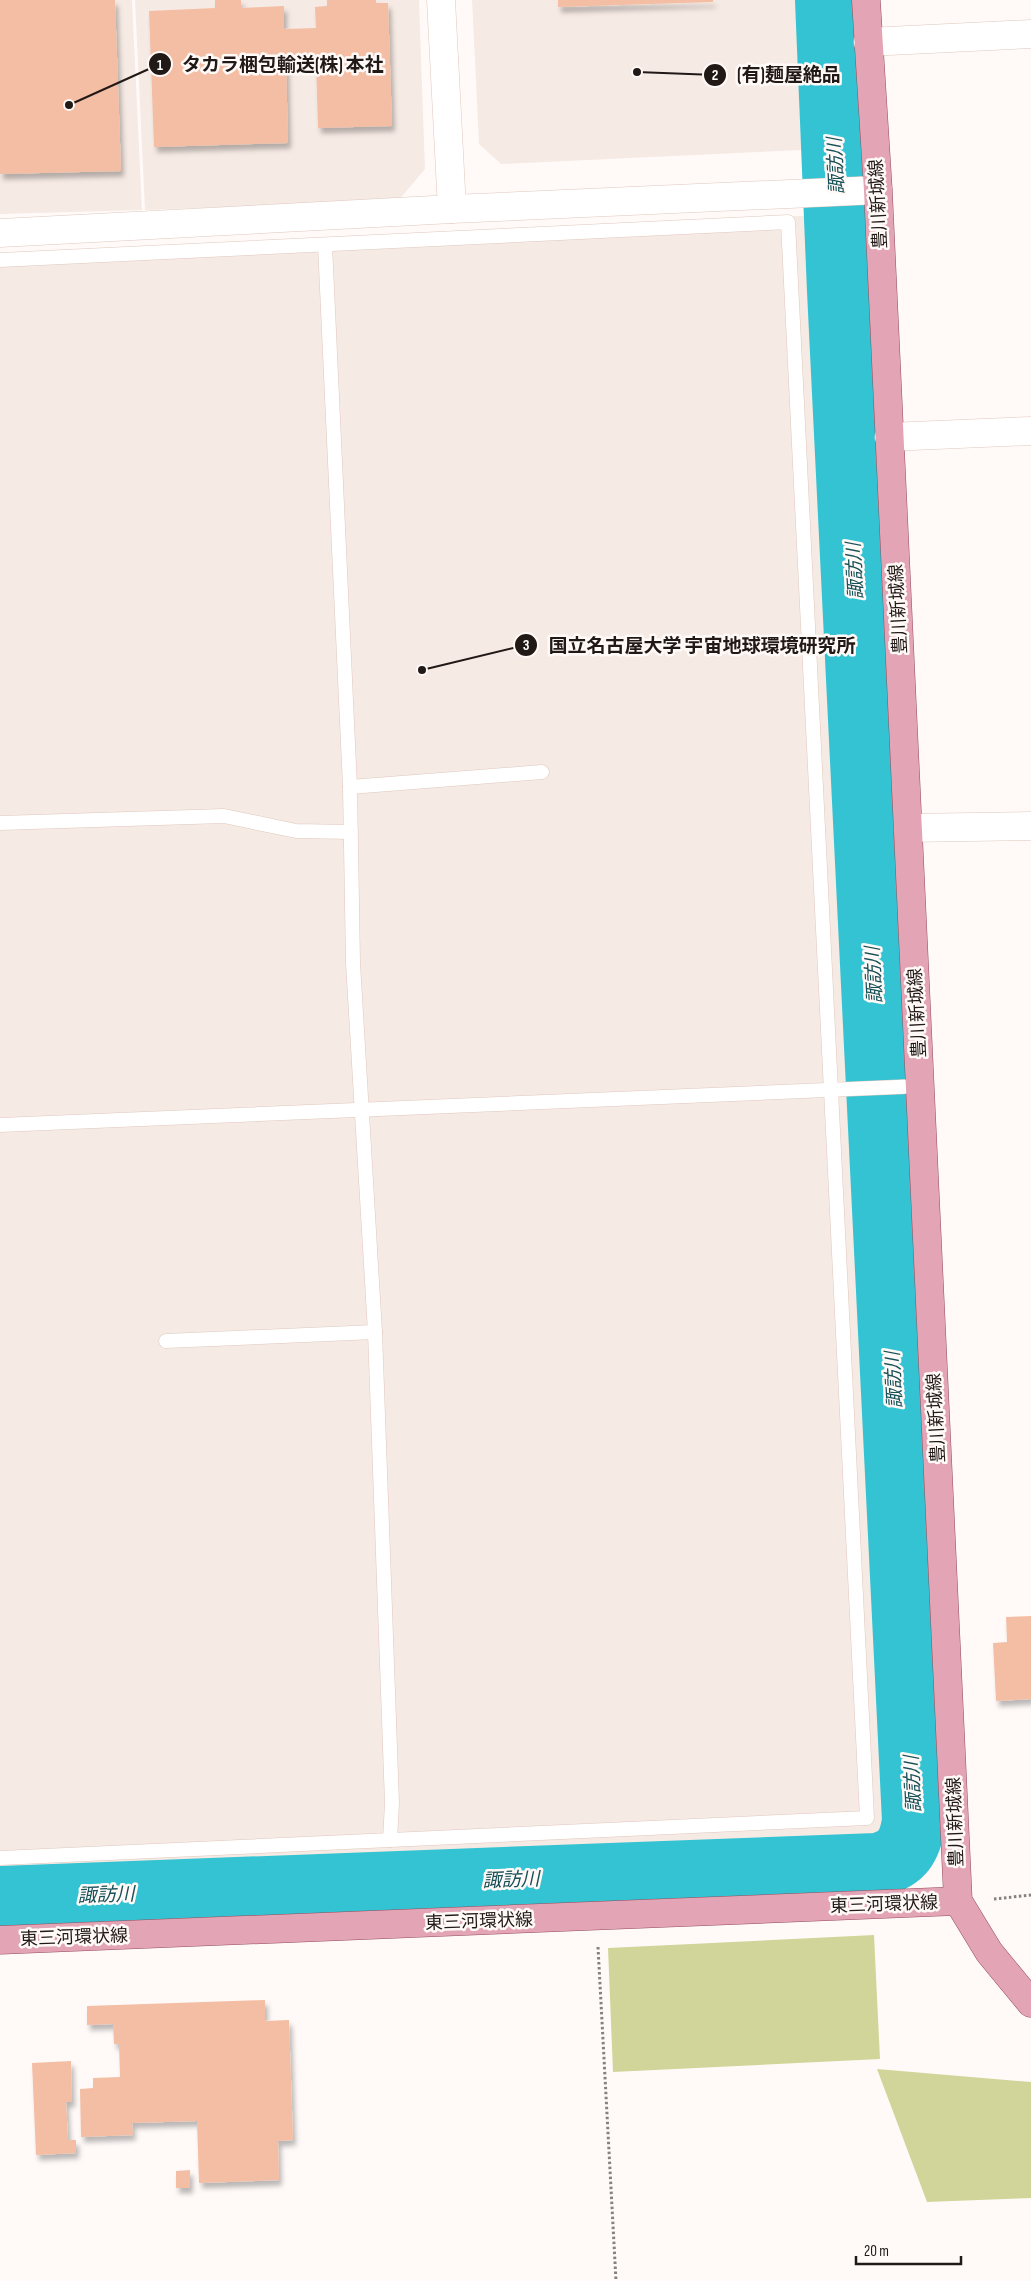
<svg xmlns="http://www.w3.org/2000/svg" width="1031" height="2281" viewBox="0 0 1031 2281" font-family="'Sofia Sans Condensed','Noto Sans JP',sans-serif">
<defs>
<filter id="shadow"><feDropShadow dx="3" dy="5.5" stdDeviation="2.5" flood-color="#0004"/></filter>
</defs>
<rect width="100%" height="100%" fill="#fffaf8"/>
<!-- built -->
<g fill="#f6eae4">
<path d="M0,0H132L142,210L0,214Z"/>
<path d="M135,0H419L425,169L398,201L145,210Z"/>
<path d="M472,0H796L801,150L501,164L479,144Z"/>
<path d="M821,215L901,1831L896,1842L879,1855L869,1856L0,1898V253Z"/>
</g>
<!-- green -->
<g fill="#d2d59a">
<path d="M874,1935L880,2059L613,2072L608,1948Z"/>
<path d="M877,2069L1031,2082V2198L927,2202Z"/>
</g>
<g fill="none" stroke-linecap="round" stroke-linejoin="round">
<!-- river -->
<path stroke="#33c3d2" stroke-width="64" d="M0,1898L877,1865C903,1859 910,1846 914,1821L839,291L827,0"/>
</g>
<!-- building -->
<g fill="#f4bea5" filter="url(#shadow)">
<path d="M0,0H115L121,171L0,174Z"/>
<path d="M215,0H241V8L284,6V29L316,28L315,7L327,6V0H376V3H388L392,126L318,128L316,59L286,60L288,143L154,147L149,11L215,8Z"/>
<path d="M558,0H713V2L558,7Z"/>
<path d="M1031,1616V1699L996,1701L993,1643L1007,1642L1006,1617Z"/>
<path d="M265,2000V2021L289,2020L293,2140L278,2141L279,2180L199,2183L197,2121L132,2123L133,2135L81,2137L80,2089L93,2088V2078L120,2077L119,2044H114L113,2024L87,2025V2006Z"/>
<path d="M71,2061L72,2102H66L68,2140H76V2153L36,2155L32,2063Z"/>
<path d="M190,2170V2188H176V2171Z"/>
</g>
<g fill="none" stroke-linecap="round" stroke-linejoin="round">
<defs>
<g id="service">
<path d="M325,245L350,787L353,963L375,1332L392,1803L390,1840"/>
<path d="M0,260L788,222L867,1818L0,1858"/>
<path d="M350,787L542,772"/>
<path d="M0,823L224,816L296,831L351,832"/>
<path d="M0,1125L921,1086"/>
<path d="M166,1341L375,1332"/>
</g>
<g id="minor">
<path d="M868,42L1031,34"/>
<path d="M889,437L1031,431"/>
<path d="M908,828L1031,826"/>
</g>
<g id="tertiary">
<path d="M441,0L452,209"/>
<path d="M0,233L452,209L878,190"/>
</g>
<g id="primary">
<path d="M866,0L878,190L958,1901L989,1952L1031,2003"/>
<path d="M0,1940L958,1901"/>
</g>
</defs>
<!-- service casing -->
<use href="#service" stroke="#dfc8bd" stroke-width="15"/>
<!-- minor casing -->
<use href="#minor" stroke="#dfc8bd" stroke-width="29"/>
<!-- tertiary casing -->
<use href="#tertiary" stroke="#dfc8bd" stroke-width="29"/>
<!-- primary casing -->
<use href="#primary" stroke="#934c5c" stroke-width="29"/>
<!-- path -->
<g stroke="#87807d" stroke-width="3" stroke-dasharray="2.5 2.5" stroke-linecap="butt">
<path d="M994,1899L1031,1895"/>
<path d="M598,1947L616,2281"/>
</g>
<!-- service -->
<use href="#service" stroke="#fff" stroke-width="14"/>
<!-- minor -->
<use href="#minor" stroke="#fff" stroke-width="28"/>
<!-- tertiary -->
<use href="#tertiary" stroke="#fff" stroke-width="28"/>
<!-- primary -->
<use href="#primary" stroke="#e3a4b5" stroke-width="28"/>
</g>
<g text-anchor="middle" stroke-width="5" stroke-linejoin="round" paint-order="stroke">
<!-- street labels -->
<g font-size="18" fill="#211915" stroke="#fffaf8">
<text transform="translate(878 204) rotate(-93)" y="6">豊川新城線</text>
<text transform="translate(898 609) rotate(-93)" y="6">豊川新城線</text>
<text transform="translate(917 1013) rotate(-93)" y="6">豊川新城線</text>
<text transform="translate(936 1418) rotate(-93)" y="6">豊川新城線</text>
<text transform="translate(955 1822) rotate(-92)" y="6">豊川新城線</text>
<text transform="translate(884 1904) rotate(-2)" y="6">東三河環状線</text>
<text transform="translate(479 1921) rotate(-2)" y="6">東三河環状線</text>
<text transform="translate(74 1937) rotate(-2)" y="6">東三河環状線</text>
</g>
<!-- water labels -->
<g font-size="19" font-style="italic" fill="#175158" stroke="#fffaf8">
<text transform="translate(835 166) rotate(-93)" y="7">諏訪川</text>
<text transform="translate(854 571) rotate(-93)" y="7">諏訪川</text>
<text transform="translate(873 975) rotate(-93)" y="7">諏訪川</text>
<text transform="translate(893 1380) rotate(-93)" y="7">諏訪川</text>
<text transform="translate(912 1784) rotate(-93)" y="7">諏訪川</text>
<text transform="translate(511 1879) rotate(-2)" y="7">諏訪川</text>
<text transform="translate(106 1894) rotate(-2)" y="7">諏訪川</text>
</g>
</g>
<!-- callouts -->
<path fill="none" stroke="#211915" stroke-width="2" d="M69 105L160 64M637 72L715 75M422 670L526 645"/>
<g fill="#211915" stroke="#fffaf8" stroke-width="2">
<circle cx="69" cy="105" r="5"/>
<circle cx="637" cy="72" r="5"/>
<circle cx="422" cy="670" r="5"/>
<circle cx="160" cy="64" r="12"/>
<circle cx="715" cy="75" r="12"/>
<circle cx="526" cy="645" r="12"/>
</g>
<g font-size="15" text-anchor="middle" font-weight="bold" fill="#fff">
<text x="160" y="70">1</text>
<text x="715" y="80">2</text>
<text x="526" y="650">3</text>
</g>
<g font-size="19" text-anchor="middle" font-weight="bold" fill="#211915" stroke="#fffaf8" stroke-width="5" stroke-linejoin="round" paint-order="stroke">
<text x="283" y="71">タカラ梱包輸送(株) 本社</text>
<text x="789" y="81">(有)麺屋絶品</text>
<text x="702" y="652">国立名古屋大学 宇宙地球環境研究所</text>
</g>
<!-- scale -->
<path d="M856 2256v8h105v-8" fill="none" stroke="#211915" stroke-width="2.5"/>
<text x="864" y="2256" font-size="15" fill="#211915" stroke="#fffaf8" stroke-width="4" paint-order="stroke">20 m</text>
</svg>
